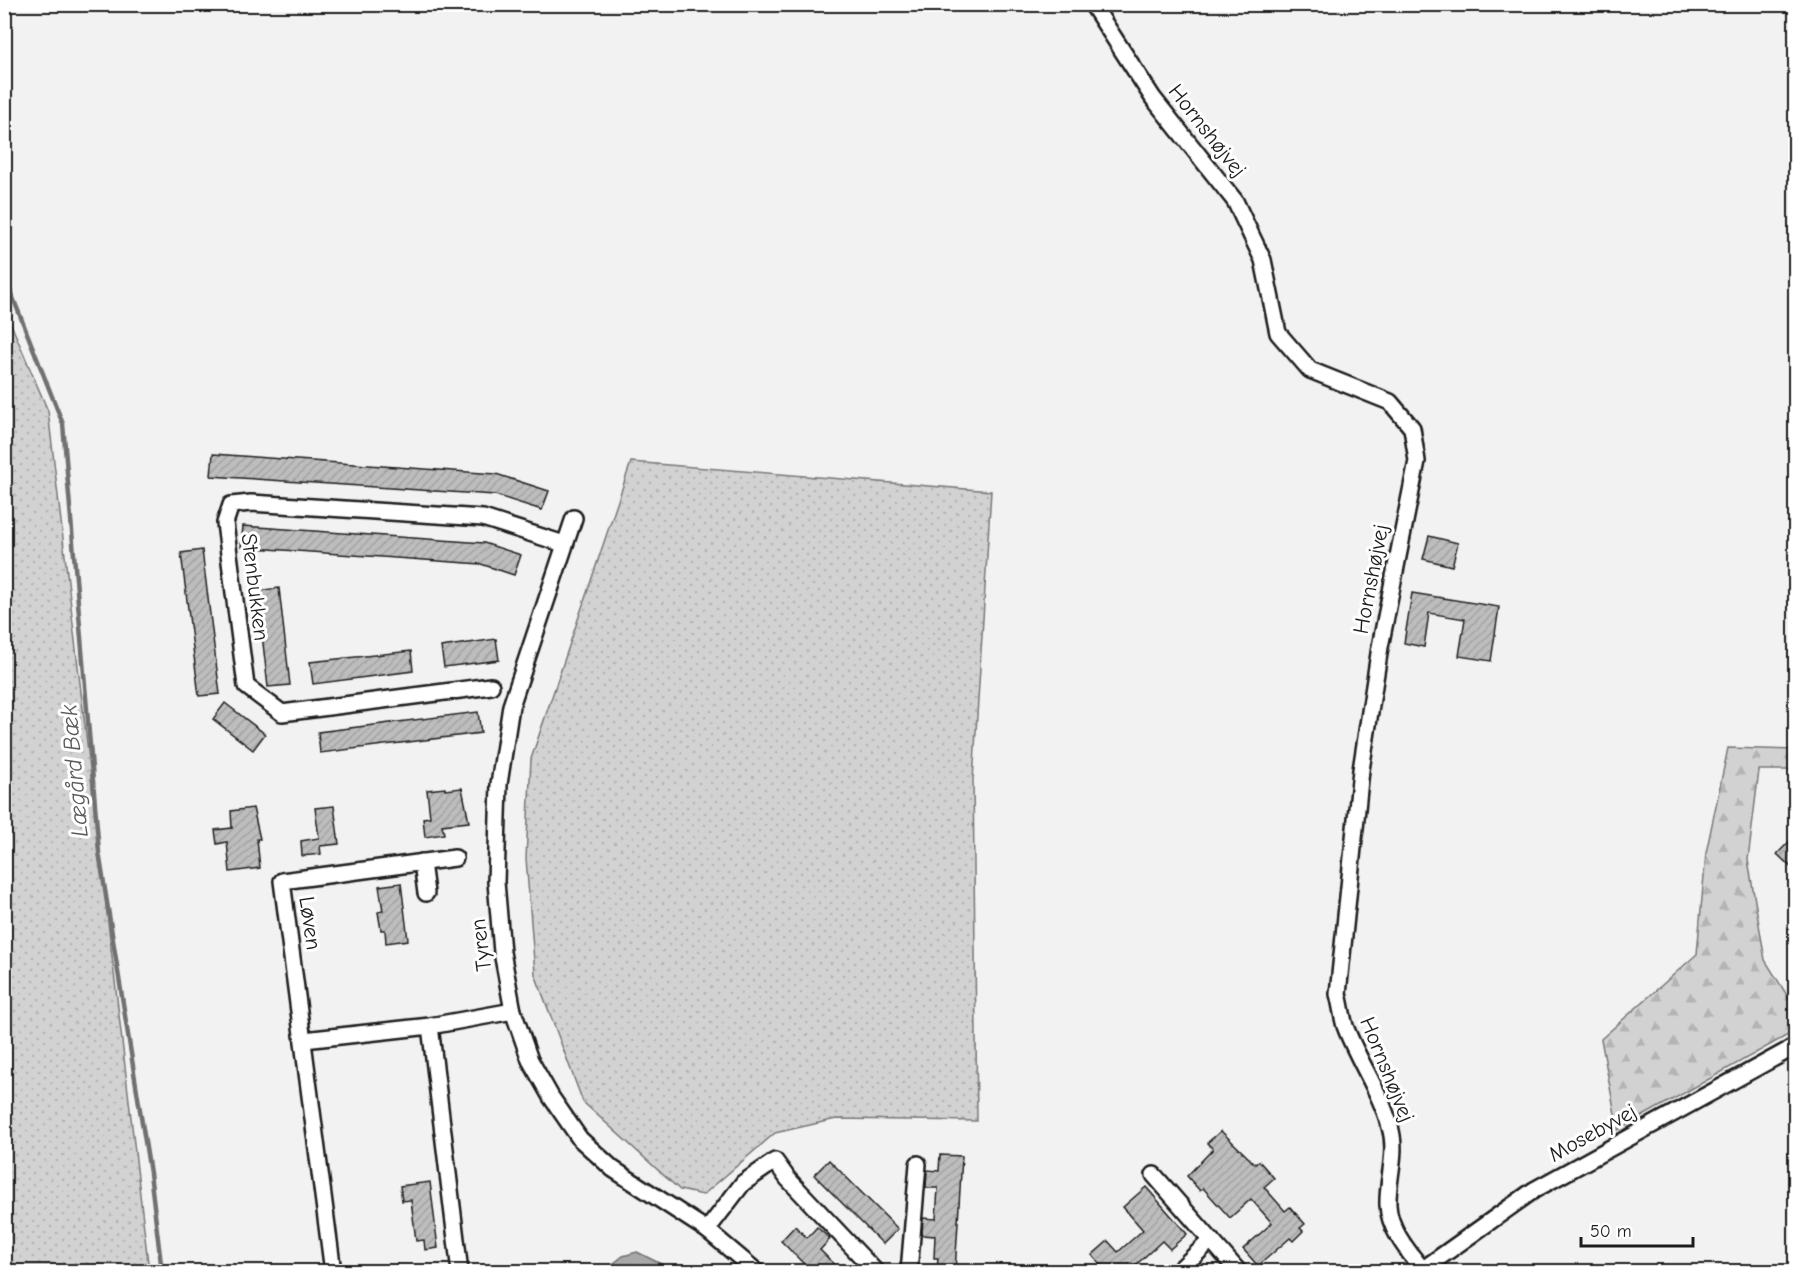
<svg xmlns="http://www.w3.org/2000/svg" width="1800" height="1276" viewBox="0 0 1800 1276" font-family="'Comic Neue',sans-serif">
<defs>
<pattern id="grass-dots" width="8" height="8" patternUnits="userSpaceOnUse" patternTransform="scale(1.5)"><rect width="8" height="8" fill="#d2d2d2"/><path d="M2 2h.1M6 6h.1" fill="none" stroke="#b4b4b4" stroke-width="1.8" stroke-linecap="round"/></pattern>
<pattern id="forest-firs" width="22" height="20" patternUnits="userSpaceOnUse" patternTransform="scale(1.5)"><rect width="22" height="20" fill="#d2d2d2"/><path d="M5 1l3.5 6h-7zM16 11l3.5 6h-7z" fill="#b4b4b4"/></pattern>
<pattern id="water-ripples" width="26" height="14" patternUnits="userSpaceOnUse" patternTransform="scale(1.5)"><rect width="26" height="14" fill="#a8a8a8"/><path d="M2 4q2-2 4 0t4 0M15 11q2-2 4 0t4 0" fill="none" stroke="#888"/></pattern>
<pattern id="building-hatch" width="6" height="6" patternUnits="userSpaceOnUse" patternTransform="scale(1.5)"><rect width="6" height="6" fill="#bdbdbd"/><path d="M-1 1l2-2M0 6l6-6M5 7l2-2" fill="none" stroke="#a2a2a2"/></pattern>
</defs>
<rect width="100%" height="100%" fill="#f2f2f2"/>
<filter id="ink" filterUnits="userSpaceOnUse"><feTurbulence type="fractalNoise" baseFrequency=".0167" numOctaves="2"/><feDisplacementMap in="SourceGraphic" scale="12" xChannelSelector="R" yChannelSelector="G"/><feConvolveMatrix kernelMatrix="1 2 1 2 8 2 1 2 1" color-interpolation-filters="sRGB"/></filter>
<g filter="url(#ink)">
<!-- grass -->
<g fill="url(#grass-dots)" stroke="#777" stroke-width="1.5">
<path d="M5,310L48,411L149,1271H5Z"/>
<path d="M631,462L991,491L973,780L977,1121L836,1119L775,1133L703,1195L680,1190L583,1102L535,974L526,858L531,759Z"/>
</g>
<!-- forest -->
<path fill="url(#forest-firs)" stroke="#777" stroke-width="1.5" d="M1728,748L1795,750V770H1759L1748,860L1765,960L1795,1008V1031L1618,1130L1601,1039L1697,954L1706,853Z"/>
<!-- water -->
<path fill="url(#water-ripples)" stroke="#707070" stroke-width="1.5" d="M637,1252L675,1271H604L623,1256Z"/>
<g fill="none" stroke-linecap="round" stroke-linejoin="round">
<!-- stream -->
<path stroke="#707070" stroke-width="4.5" d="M4,275L63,424L99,852L150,1173L162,1272"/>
</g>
<!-- building -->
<g fill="url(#building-hatch)" stroke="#1c1c1c" stroke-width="1.5">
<path d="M213,454L496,474L549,491L542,510L495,495L211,476Z"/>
<path d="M243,526L484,543L521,555L514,575L481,564L241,547Z"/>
<path d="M1429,536L1458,543L1452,566L1423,559Z"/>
<path d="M202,550L220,694L199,696L181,553Z"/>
<path d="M279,588L290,685L268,687L257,591Z"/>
<path d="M1412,593L1499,607L1491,661L1459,656L1465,619L1429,613L1424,647L1404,643Z"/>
<path d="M496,639L499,660L444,667L441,647Z"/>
<path d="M411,651L413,671L313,684L310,662Z"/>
<path d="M225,703L265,734L253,750L213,719Z"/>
<path d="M478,712L481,733L320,753L318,732Z"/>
<path d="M445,788V790L462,788L469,822L442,825L444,834L425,837L423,818L430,817L427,790Z"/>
<path d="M334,806L339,844L320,846L321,854L302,856L301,841L319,838L315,808Z"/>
<path d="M253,808L260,839H257L260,868L230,872L227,842L217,844L215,830L232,828L231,811Z"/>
<path d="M1796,835V872L1777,854Z"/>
<path d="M401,883L408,940L386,943L385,930H381L378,912L383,911L379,886Z"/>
<path d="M1221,1131L1255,1164L1259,1161L1274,1178L1264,1187L1285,1211L1290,1207L1305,1224L1300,1228L1303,1231L1293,1241L1290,1238L1258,1266L1243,1249L1272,1223L1251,1199L1230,1218L1203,1188L1200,1191L1187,1176L1213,1149L1207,1143Z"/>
<path d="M940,1155L962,1156L955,1272H937L938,1258H934L935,1236L922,1235L923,1218L936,1219L938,1188H926L927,1170L939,1171Z"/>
<path d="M829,1160L898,1229L883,1244L814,1175Z"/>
<path d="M430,1182L438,1248L425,1250L424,1240L416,1241L411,1200L402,1201L400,1186Z"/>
<path d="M1146,1187L1187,1234L1170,1249L1162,1241L1128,1272H1094L1101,1265L1092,1255L1108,1241L1118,1252L1143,1230L1123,1207Z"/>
<path d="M795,1226L807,1238L817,1227L830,1239L820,1250L842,1272H812L781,1241Z"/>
</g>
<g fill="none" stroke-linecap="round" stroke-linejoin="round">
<defs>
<g id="minor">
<path d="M1092,4L1153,98L1235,201L1263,260L1278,333L1310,370L1390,402L1412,428L1417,461L1380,647L1361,770L1338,994C1341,1005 1342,1016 1345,1026C1358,1061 1380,1091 1390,1127C1398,1152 1387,1179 1388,1205C1389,1229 1408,1251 1422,1269"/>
<path d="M574,518L511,706L499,784L496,882L502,952L513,1011L530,1060L551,1097L580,1139L613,1169L707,1230L757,1272"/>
<path d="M491,686L282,713L246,686L225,523L231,505L251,503L483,518L564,544"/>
<path d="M422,862L426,893"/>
<path d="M430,1026L460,1272"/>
<path d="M304,1040L430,1026L513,1011"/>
<path d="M1154,1175L1239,1272"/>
<path d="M707,1230L743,1183L775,1161L788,1179L876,1272"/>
<path d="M333,1272L282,881L455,858"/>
<path d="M909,1272L918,1164"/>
<path d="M1177,1272L1211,1240"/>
<path d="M1419,1272L1534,1190L1796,1046"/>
</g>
</defs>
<!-- minor casing -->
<use href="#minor" stroke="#1c1c1c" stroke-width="20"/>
<!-- minor -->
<use href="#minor" stroke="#fff" stroke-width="15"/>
</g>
</g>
<g text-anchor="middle" stroke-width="6" stroke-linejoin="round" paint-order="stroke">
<!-- street labels -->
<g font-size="22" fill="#1c1c1c" stroke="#fff">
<text transform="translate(1208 130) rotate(52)" y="8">Hornshøjvej</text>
<text transform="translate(1370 579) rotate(-79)" y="8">Hornshøjvej</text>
<text transform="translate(256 587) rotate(83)" y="8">Stenbukken</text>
<text transform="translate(311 923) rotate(82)" y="8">Løven</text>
<text transform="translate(480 945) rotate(-97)" y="8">Tyren</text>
<text transform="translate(1388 1069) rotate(68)" y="8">Hornshøjvej</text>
<text transform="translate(1592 1132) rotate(-29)" y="8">Mosebyvej</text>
</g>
<!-- water labels -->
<g font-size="24" font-style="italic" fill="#5b5b5b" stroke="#fff">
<text transform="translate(74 771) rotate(-95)" y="8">Lægård Bæk</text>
</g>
</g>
<!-- margin -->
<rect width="1800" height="1276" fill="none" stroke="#fff" stroke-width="24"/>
<rect x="12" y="12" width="1776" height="1252" fill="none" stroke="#1c1c1c" stroke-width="2" filter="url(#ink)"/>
<!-- scale -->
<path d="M1581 1237v9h112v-9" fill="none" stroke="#1c1c1c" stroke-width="3"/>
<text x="1590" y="1237" font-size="18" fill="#1c1c1c" stroke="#ffffff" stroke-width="4.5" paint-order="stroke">50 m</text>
</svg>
